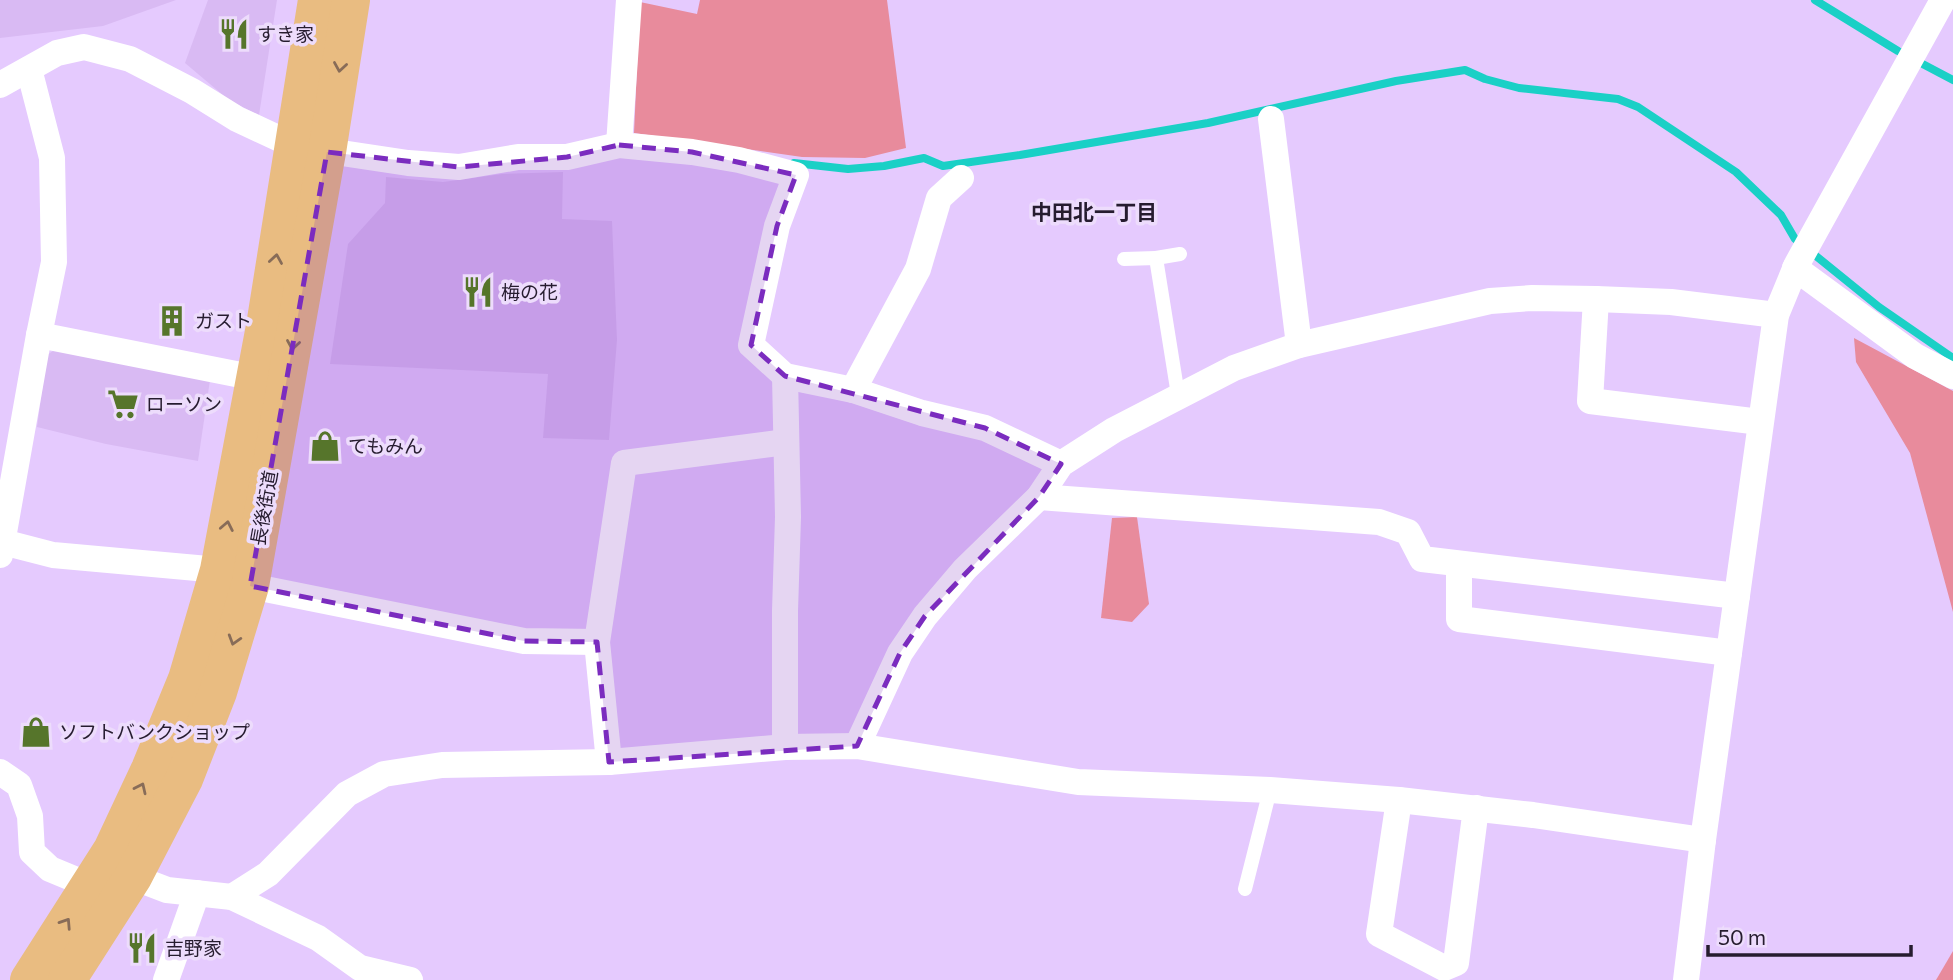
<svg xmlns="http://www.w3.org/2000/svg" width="1953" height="980" viewBox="0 0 1953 980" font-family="Commissioner,'Noto Sans JP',sans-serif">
<rect width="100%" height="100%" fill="#e5cafe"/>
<!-- built -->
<g fill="#d9baf3">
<path d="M0,0H176L103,26L0,38Z"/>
<path d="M208,0H277L259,115L230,101L185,63Z"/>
<path d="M563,172L562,219L612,221L617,340L609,440L543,438L548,374L330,364L348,244L385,203L386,177L443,182L502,174Z"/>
<path d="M56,349L210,380L198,461L106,444L37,427L47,355Z"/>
</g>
<!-- green -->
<g fill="#e88b9c">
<path d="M700,0H887L906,148L865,158L802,157L634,133L640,2L697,14Z"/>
<path d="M1854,338L1953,391V612L1910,453L1856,362Z"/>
<path d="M1137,517L1149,604L1132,622L1101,618L1112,518Z"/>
<path d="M1953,951V980H1936Z"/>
</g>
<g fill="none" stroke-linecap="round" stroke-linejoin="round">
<!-- stream -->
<g stroke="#1ad0c6" stroke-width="8">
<path d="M1815,0L1898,51L1953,80"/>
<path d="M794,163L848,169L884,166L924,158L943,166L1020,155L1208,123L1396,81L1465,70L1485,79L1519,88L1618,99L1638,107L1736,172L1781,215L1795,239L1879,307L1953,358"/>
</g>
<!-- service -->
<g stroke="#fff" stroke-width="14">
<path d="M1156,258L1180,254"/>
<path d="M1124,259L1156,258L1178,395"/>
<path d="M1245,889L1270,790"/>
</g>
<!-- minor -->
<g stroke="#fff" stroke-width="26">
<path d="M0,85L57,53L84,47L130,59L192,91L237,119L295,146L408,163L459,167L518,157H567L619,145L692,152L739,160L796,175L777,226L751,345L785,376L853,390L922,413L985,428L1061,464"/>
<path d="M1271,119L1299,345"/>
<path d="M619,145L629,0"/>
<path d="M1795,268L1915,356L1953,376"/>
<path d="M1596,299L1590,401L1760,422"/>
<path d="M39,335L256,378"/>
<path d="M853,390L918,269L939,198L961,178"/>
<path d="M1039,497L1379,522L1408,532L1422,559L1737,596"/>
<path d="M3,542L53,555L219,570"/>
<path d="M0,555L39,335L54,262L52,158L29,69"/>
<path d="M1459,564V619L1729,653"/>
<path d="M250,586L524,641L597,642"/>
<path d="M857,746L900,653L925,616L965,569L1039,497L1061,464L1114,430L1234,368L1299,345L1490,301L1532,298L1596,299L1671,302L1776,315"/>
<path d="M785,747V611L788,517L785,376"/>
<path d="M609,762L597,642L624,463L786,442"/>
<path d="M0,772L19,785L30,816L32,852L50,869L91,886"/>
<path d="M1399,800L1379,934L1444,968L1456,963L1476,808"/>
<path d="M133,877L167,890L232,897L318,938L360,968L410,980"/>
<path d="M232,897L268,874L347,794L384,774L442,765L609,762L785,747L857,746L1078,782L1270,790L1399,800L1533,815L1703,840"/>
<path d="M166,980L197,893"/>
<path d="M1686,980L1703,840L1776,315L1797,264L1943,0"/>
</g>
<!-- primary -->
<g stroke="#e9bc81" stroke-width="38">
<path d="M29,980L112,850L150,769L187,679L219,570L265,326L317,0"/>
<path d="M67,980L133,877L184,779L218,692L250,586L327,152L351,0"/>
</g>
</g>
<!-- one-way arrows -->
<defs><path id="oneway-chevron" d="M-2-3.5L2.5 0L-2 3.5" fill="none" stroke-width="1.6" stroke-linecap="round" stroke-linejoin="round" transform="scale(1.75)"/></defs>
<g stroke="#886c58">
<use href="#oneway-chevron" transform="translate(340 67) rotate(99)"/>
<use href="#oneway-chevron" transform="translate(276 259) rotate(-81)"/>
<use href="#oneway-chevron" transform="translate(293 345) rotate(99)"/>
<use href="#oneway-chevron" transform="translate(227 526) rotate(-79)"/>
<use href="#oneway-chevron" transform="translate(234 640) rotate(107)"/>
<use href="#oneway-chevron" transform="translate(141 788) rotate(-65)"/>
<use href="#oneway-chevron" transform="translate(66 923) rotate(-57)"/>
</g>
<!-- marked area -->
<path fill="#7b2cbf" fill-opacity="0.2" stroke="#7b2cbf" stroke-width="5" stroke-dasharray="14 9" stroke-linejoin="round" d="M619,145L692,152L796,175L777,226L751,345L785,376L985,428L1061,464L1039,497L925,616L900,653L857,746L609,762L597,642L524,641L250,586L327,152L459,167L567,157Z"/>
<!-- icons -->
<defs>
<symbol id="restaurant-bare" viewBox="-9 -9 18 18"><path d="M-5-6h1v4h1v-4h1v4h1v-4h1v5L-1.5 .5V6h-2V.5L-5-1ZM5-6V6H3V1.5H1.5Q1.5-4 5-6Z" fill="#56752b" stroke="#eddcfc" stroke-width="2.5" paint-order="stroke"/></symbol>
<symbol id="building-bare" viewBox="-9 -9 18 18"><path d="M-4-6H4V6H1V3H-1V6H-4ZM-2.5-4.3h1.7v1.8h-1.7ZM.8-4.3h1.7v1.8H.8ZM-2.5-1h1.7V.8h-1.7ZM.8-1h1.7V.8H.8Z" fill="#56752b" stroke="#eddcfc" stroke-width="2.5" paint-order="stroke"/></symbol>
<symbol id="supermarket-bare" viewBox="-9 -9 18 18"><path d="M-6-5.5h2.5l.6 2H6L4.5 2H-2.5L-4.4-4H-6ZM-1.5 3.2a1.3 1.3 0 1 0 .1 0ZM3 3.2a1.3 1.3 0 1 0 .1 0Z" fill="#56752b" stroke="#eddcfc" stroke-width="2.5" paint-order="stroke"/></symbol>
<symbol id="shop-bare" viewBox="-9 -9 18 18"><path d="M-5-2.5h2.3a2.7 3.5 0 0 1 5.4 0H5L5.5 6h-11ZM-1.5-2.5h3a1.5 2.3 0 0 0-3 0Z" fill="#56752b" stroke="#eddcfc" stroke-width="2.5" paint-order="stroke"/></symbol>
</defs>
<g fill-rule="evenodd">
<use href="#restaurant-bare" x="212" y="12" width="44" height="44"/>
<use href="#restaurant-bare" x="456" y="270" width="44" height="44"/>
<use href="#building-bare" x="150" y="299" width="44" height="44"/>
<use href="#supermarket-bare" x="101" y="382" width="44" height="44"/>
<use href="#shop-bare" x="303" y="424" width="44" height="44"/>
<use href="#shop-bare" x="14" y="710" width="44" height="44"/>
<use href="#restaurant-bare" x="120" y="926" width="44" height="44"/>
</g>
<g text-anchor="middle" stroke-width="7" stroke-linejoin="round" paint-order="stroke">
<!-- poi labels -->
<g font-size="19" fill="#261c2f" stroke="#eddcfc" text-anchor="start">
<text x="257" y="41">すき家</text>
<text x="501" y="299">梅の花</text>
<text x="195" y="328">ガスト</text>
<text x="146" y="411">ローソン</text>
<text x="348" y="453">てもみん</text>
<text x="59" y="739">ソフトバンクショップ</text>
<text x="165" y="955">吉野家</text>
</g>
<!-- street labels -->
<g font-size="19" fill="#261c2f" stroke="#eddcfc">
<text transform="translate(264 508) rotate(-80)" y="7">長後街道</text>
</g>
<!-- neighbourhood labels -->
<g font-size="21" font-weight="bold" fill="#261c2f" stroke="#eddcfc">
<text x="1094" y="220">中田北一丁目</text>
</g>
</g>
<!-- scale -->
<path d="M1708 945v10h203v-10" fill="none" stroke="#261c2f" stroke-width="3.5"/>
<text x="1718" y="945" font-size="21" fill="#261c2f" stroke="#eddcfc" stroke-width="5" paint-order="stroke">50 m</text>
</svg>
